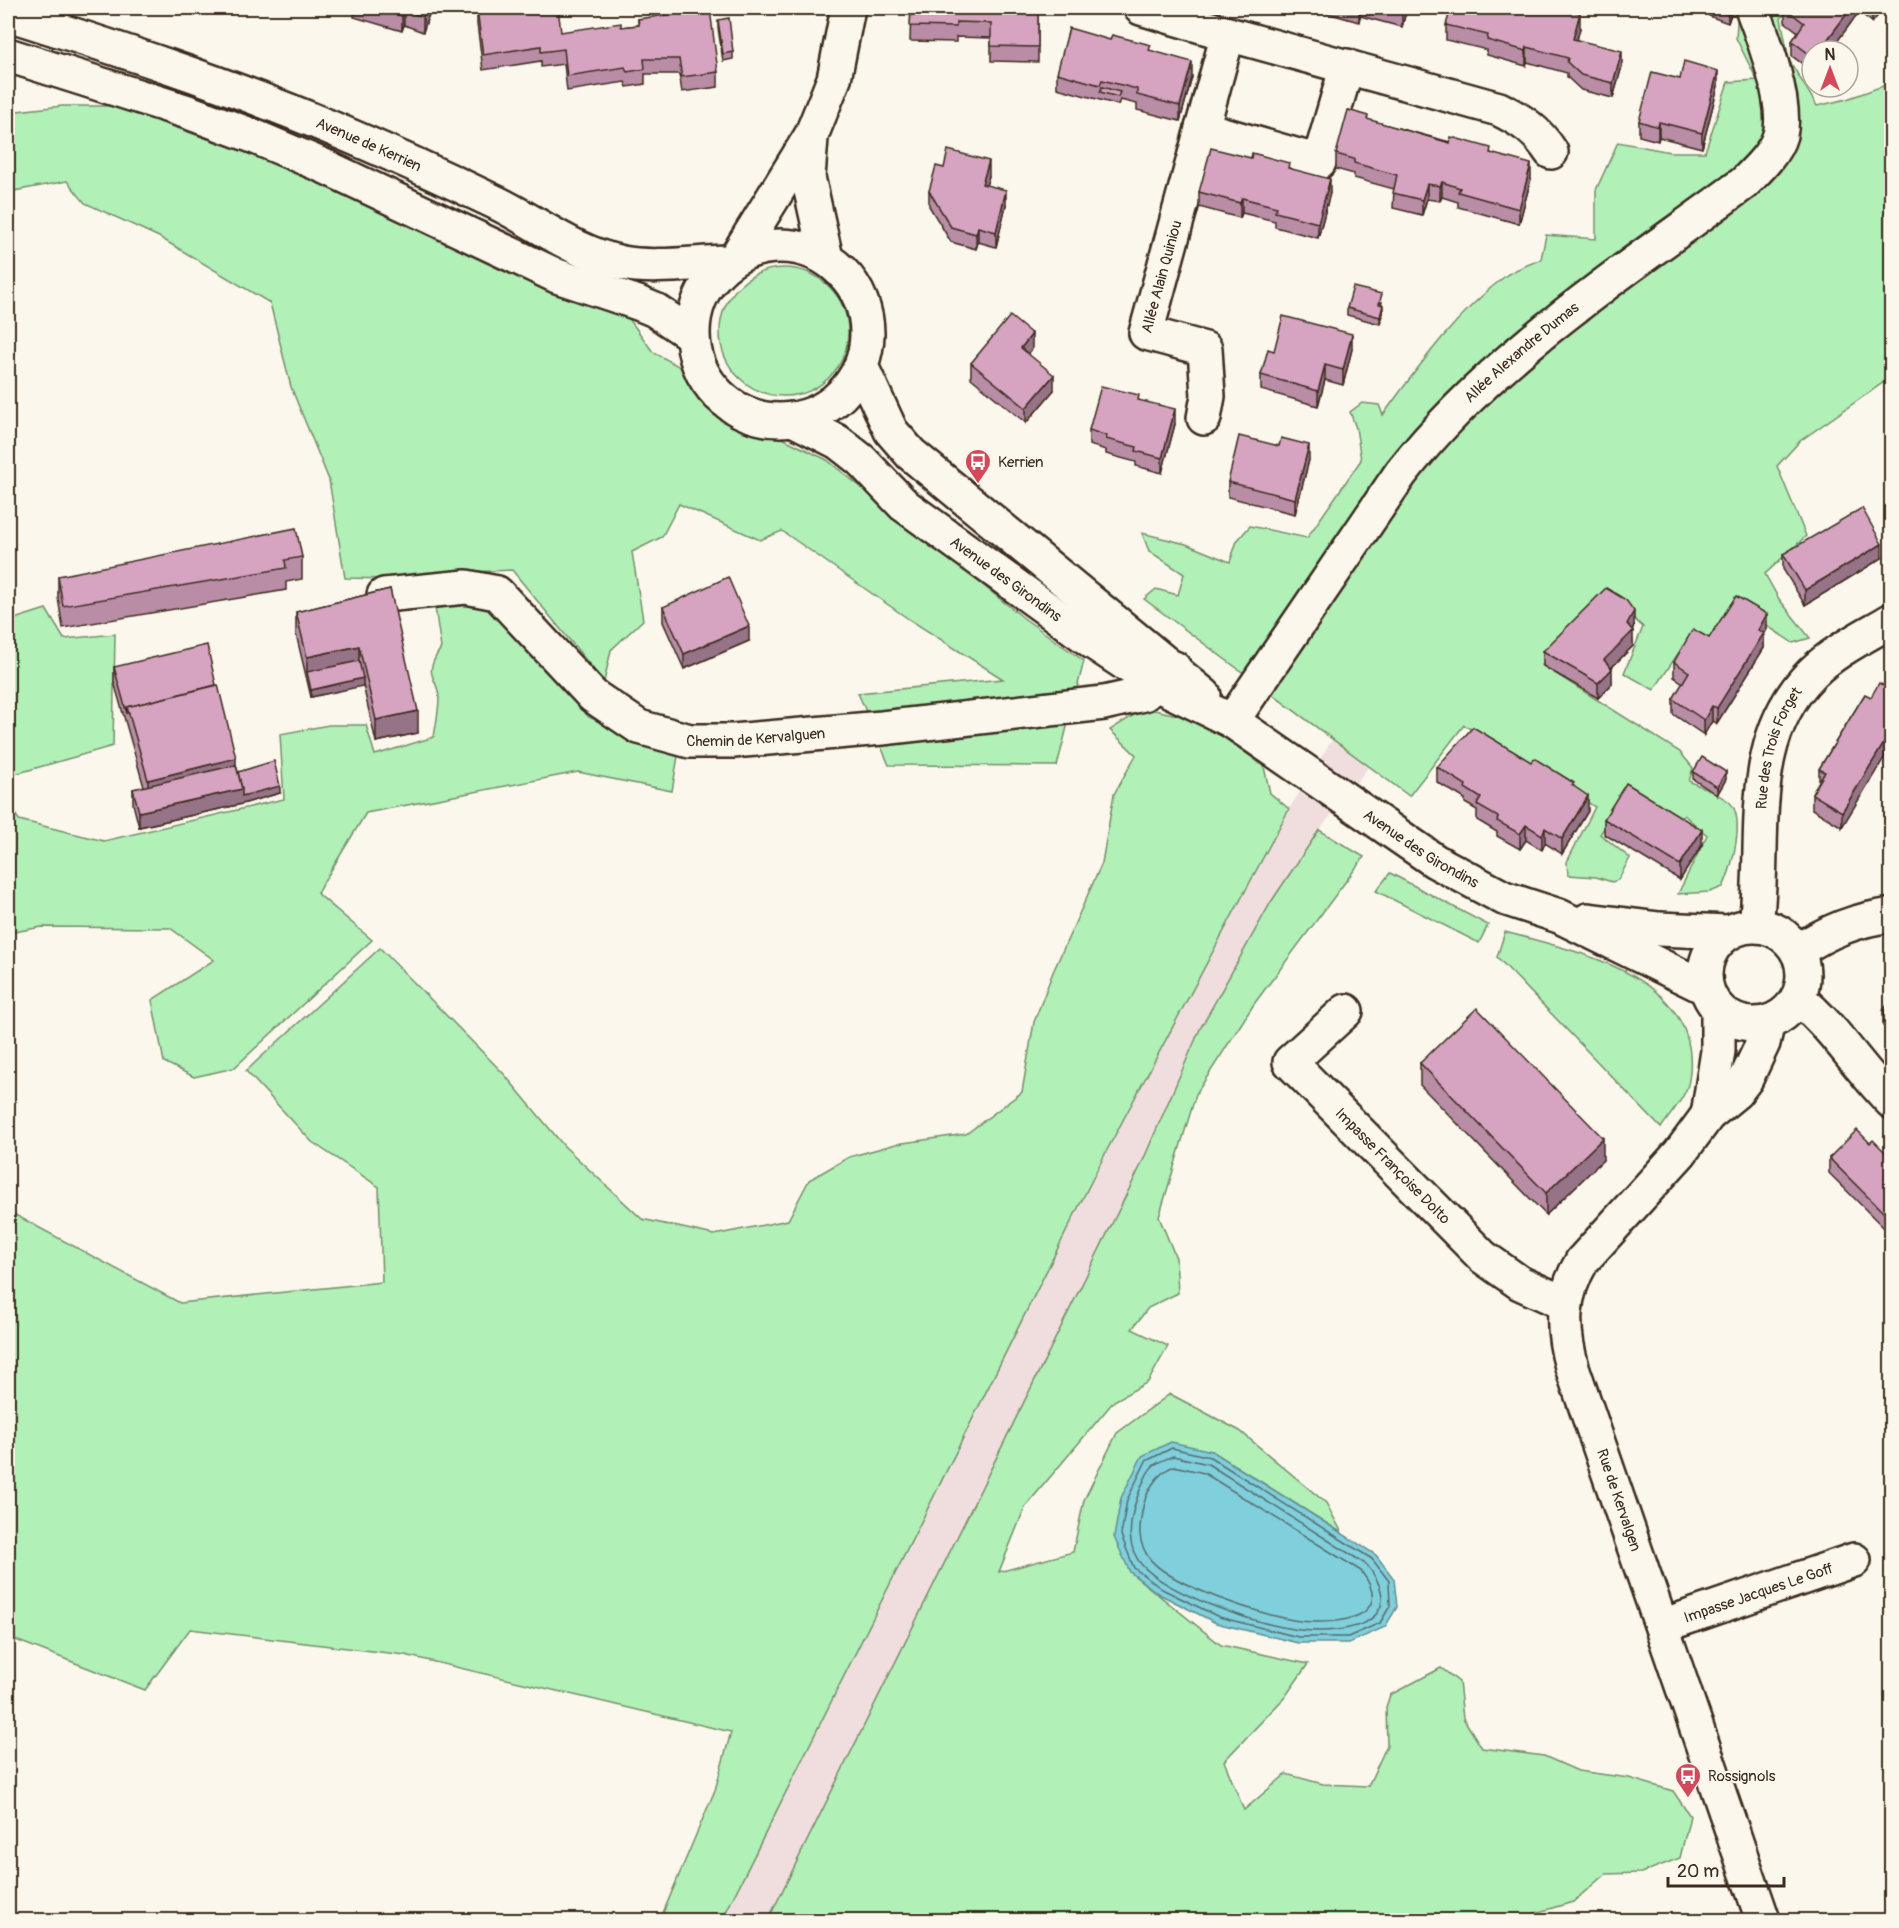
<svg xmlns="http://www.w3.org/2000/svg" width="1899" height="1928" viewBox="0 0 1899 1928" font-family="Pangolin,sans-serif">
<rect width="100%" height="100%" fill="#fbf7ec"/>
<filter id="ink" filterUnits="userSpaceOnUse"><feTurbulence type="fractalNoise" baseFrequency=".0167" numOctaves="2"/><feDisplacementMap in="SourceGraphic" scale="12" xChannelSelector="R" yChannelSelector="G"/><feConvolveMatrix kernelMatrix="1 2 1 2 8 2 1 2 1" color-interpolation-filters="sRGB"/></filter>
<g filter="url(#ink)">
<!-- built -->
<path fill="#f0dedf" d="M1404,721L1319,831L1271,902L1200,1029L1141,1165L768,1920H722L1106,1152L1289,809L1340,727Z"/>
<!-- green -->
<g fill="#b1f0b7" stroke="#768d6a" stroke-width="1.5">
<path d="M1738,8H1791L1781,18L1789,60L1817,106L1847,99L1891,83V377L1800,441L1777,466L1806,536L1765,574L1779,599L1810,638L1793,643L1736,605L1709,644L1696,639L1681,649L1654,690L1624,673L1643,627L1606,594L1542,665L1680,752L1693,768L1689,781C1701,787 1717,793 1728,801C1747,815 1732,869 1723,887L1710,892L1678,894L1707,835L1684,815L1675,823L1627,795L1600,834L1630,858L1618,880L1612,882L1596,877L1568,875L1567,862L1595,807L1464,725L1409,796L1144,599L1156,589L1178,595L1184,574L1149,551L1142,533L1186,544L1230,562L1237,541L1250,526L1307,538L1361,460L1356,428L1350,412L1362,403L1379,405L1383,415C1419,366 1455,315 1504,277C1514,269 1529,265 1541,259L1546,235L1596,239V190L1618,142L1670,152H1705L1728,82L1757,80L1736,38Z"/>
<path d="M62,106H115L340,186L625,313L653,352L689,372L715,405L827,460L1025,619L1084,661L1057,766L889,765L858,693L1003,679L910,620L782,531L760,540L679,504L662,537L632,552L643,620L611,650L604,682L512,570L472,572L537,662L589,717L678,756L672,791L578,772L366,813L317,893L372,940L234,1068L194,1077L164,1062L152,1000L214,960L170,928L42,927L8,933V803L19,820L104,841L284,799L280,734L329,725H366L375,755L434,737C436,724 439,710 439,698C438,675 421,678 441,648L431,580L345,578L329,480L291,387L270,303L159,237L85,203L67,181L8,192V112Z"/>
<circle cx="784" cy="332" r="64"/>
<path d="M46,609L64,639L115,634L113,746L8,776V621Z"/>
<path d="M1145,708L1182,716L1215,728L1264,767L1270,793L1289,809L1106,1152L722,1920H660L715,1790L731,1732L405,1655L190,1629L145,1690L8,1637V1211L180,1303L382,1282L379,1187L312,1142L246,1071L380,948L504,1074L564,1146L642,1219L714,1235L788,1220L809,1180L849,1157L896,1144L966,1134L1022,1092L1034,1022L1053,972L1102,863L1114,794L1136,755L1110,730Z"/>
<path d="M1319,830L1364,857L1254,1004L1196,1094L1159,1217L1176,1258L1178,1293L1148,1308L1132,1329L1168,1346L1148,1382L1114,1401L1025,1507L999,1572L1073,1552L1084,1500L1117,1433L1170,1394L1240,1431L1326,1503L1342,1533L1212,1451L1130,1572L1221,1645L1308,1664L1285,1697L1224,1761L1244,1810L1286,1774L1323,1784L1368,1786L1387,1745L1386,1707L1390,1695L1441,1668L1459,1682L1463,1718L1482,1748L1544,1756L1578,1771L1629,1778L1673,1791L1690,1816L1680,1858L1641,1873L1605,1874L1573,1902L1511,1920H768L1141,1165L1200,1029L1271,902Z"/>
<path d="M1390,873L1488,925L1479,943L1376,891Z"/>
<path d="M1505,932C1580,952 1705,977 1689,1080C1687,1096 1670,1114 1661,1128L1497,957Z"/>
</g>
<!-- water -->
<path fill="#80cfdd" stroke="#648d91" stroke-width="1.5" d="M1171,1442L1212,1451L1376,1555L1394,1579L1397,1607L1385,1627L1349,1643H1298L1216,1623L1159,1594L1130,1572L1114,1537L1121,1498L1142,1456Z"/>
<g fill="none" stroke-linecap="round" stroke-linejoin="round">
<!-- shore -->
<g stroke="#576c6a" stroke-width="1.5">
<path d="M1172,1448L1210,1457L1372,1559L1389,1581L1390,1606L1380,1623L1348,1637H1298L1219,1617L1162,1589L1134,1568L1121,1535L1127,1500L1146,1461Z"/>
<path d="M1173,1456L1208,1464L1367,1565C1412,1623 1346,1635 1300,1630C1259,1625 1168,1595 1141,1564C1128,1548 1129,1530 1133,1512C1135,1502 1145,1473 1153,1466C1157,1462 1167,1459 1173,1456Z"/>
<path d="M1174,1466L1204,1473L1361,1571C1398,1619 1336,1625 1300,1621C1267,1617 1165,1585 1147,1555C1138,1540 1139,1529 1142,1512C1145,1493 1156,1473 1174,1466Z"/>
</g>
<defs>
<g id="minor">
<path d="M1141,8L1228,34L1499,109C1521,120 1537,130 1551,152"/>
<path d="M1202,128L1319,162L1347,66"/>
<path d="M811,138L808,177L826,258"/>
<path d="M737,256L811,136L834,79L848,8"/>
<path id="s1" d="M1204,418L1208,396L1205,349L1146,333L1228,34"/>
<path id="s2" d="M384,595L466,587L497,593L593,696L639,727L690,741H733L882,728L1104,703L1144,694L1174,668"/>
<path id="s3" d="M1232,721L1401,473C1494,354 1624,272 1744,183C1757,170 1775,153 1780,135C1788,102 1764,39 1752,8"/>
<path id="s4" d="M1756,925C1767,838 1744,741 1812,673C1834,651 1865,636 1892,620"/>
<path d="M1798,998C1835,1028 1858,1068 1892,1102"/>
<path id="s5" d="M1346,1011L1290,1062L1483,1257L1520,1283L1564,1303"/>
<path d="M1708,1115L1718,1051V1008"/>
<path id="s6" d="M1662,1626L1854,1560"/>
<path d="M1763,1920L1572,1367C1561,1328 1561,1296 1582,1261L1680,1153L1708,1115L1736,1092L1746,1079L1763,1043L1768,1022"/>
</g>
<g id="primary">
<path id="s7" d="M8,14C116,48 224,83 329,127C386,151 443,177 499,204C539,224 577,254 622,263C652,269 694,263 726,262"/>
<path d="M8,55L188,112L253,136L326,167L557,276L638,303L655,310L692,335"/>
<circle cx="780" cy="333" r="87"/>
<path d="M861,366L891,431L911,454L1204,695"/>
<path id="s8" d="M793,419L838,442L861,460L904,505L1094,643L1156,684L1232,721L1435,861L1504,898L1559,916L1706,988"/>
<path d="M1588,920L1659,929L1728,932"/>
<circle cx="1754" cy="975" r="49"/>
<path d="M1798,951C1828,931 1855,920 1892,915"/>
</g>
</defs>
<!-- minor casing -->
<use href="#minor" stroke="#3b2a1e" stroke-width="38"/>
<!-- primary casing -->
<use href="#primary" stroke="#3b2a1e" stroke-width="38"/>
<!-- minor -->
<use href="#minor" stroke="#fbf7ec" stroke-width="33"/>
<!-- primary -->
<use href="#primary" stroke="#fbf7ec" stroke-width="33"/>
</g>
<!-- wall -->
<g fill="#b88da5" stroke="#3b2a1e" stroke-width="1.5">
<path d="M354,8H431L423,32L404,25L402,31L354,17Z"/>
<path d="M911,8H1038V62L991,61V38L956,37V42L910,41Z"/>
<path d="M1309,8H1407L1402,27L1360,16L1359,22Z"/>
<path d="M1710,8H1732V11L1728,23L1709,16Z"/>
<path d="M1785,8H1885L1872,22L1859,12L1830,51H1812V71L1792,56V41L1798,32L1785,22Z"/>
<path d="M477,9L561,32L621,27L638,25V19L718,72V87L682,92L679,74H645V84L627,87L625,82L567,91L564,64L541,67V61L483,70L477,24Z"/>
<path d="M718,20L733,52V59L723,61L718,28Z"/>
<path d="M1446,25L1580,28L1577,40L1622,66L1613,98L1581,90L1567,77V73L1527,62L1526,66L1487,55V50L1446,40Z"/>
<path d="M1151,51L1192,77L1180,121L1137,110V104L1120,100L1118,105L1057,88V73Z"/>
<path d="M1680,79L1718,86L1702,148L1659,137L1658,141L1639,136V121Z"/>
<path d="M1368,120L1491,153L1531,179L1519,224L1458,207V202L1442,197L1440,201L1427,199L1422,215L1393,208L1394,189L1354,178V174L1336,169V154Z"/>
<path d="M944,168L989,176L986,185L1006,205L996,247L978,242L976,249L951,242L929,206V191Z"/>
<path d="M1289,168L1330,193L1318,238L1275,227V221L1242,213L1240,218L1199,207V192Z"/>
<path d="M1382,302L1381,305L1383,313L1380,324L1347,315V308Z"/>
<path d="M1032,349L1028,354L1054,390L1026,423L971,378V363Z"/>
<path d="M1352,349L1343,385L1325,380L1318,406L1261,390V375L1274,351Z"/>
<path d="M1139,400L1175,424L1162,473L1136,466V462L1106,454V450L1089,445V430Z"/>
<path d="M1279,446L1309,460L1295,514L1228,497V482Z"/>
<path d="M1783,554L1882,558L1805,605L1783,569Z"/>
<path d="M302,557V579L286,582V590L63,628L58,598V576Z"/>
<path d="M390,589L418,733L376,742L363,685L311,697L296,634V612Z"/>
<path d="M663,607L749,641L684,669L663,622Z"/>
<path d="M1634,626L1632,630L1633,646L1611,668L1612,684L1598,698L1543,666V651Z"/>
<path d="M1767,629L1764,635V648L1717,723L1712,721L1704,735L1673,714V699L1683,683L1674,677V662L1709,638Z"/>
<path d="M114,667L236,765L238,772L280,793L242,804L139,827L133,804V789L144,787L114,682Z"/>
<path d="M1865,694L1842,827L1812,809V794L1819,781V769Z"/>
<path d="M1531,762L1574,786L1588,811L1562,854L1545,843L1542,850L1526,840L1520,849L1497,836V832L1477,820V810L1465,803V799L1437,782V767Z"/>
<path d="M1693,772L1726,779L1717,795L1693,779Z"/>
<path d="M1604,819L1702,845L1680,880L1604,834Z"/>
<path d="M1892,998V1031L1883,1026V1011Z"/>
<path d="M1420,1063L1603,1160L1546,1215L1420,1085Z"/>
<path d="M1870,1143L1892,1159V1236L1829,1173V1158Z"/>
</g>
<!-- shaded-wall -->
<g fill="#967386" stroke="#3b2a1e" stroke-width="1.5">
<path d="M426,8H431L423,32V17Z"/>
<path d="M1359,8H1360V16L1359,22Z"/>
<path d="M1403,8H1407L1402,27V12Z"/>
<path d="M1731,8H1732V11L1728,23V15Z"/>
<path d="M1851,8H1859V12L1830,51H1819Z"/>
<path d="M1872,8H1885L1872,22Z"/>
<path d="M404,10V25L402,31V16Z"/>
<path d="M1580,13V28L1573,54V39Z"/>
<path d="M1527,47V62L1526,66V51Z"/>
<path d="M1622,51V66L1613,98V83Z"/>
<path d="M1192,62V77L1180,121V106Z"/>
<path d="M1718,71V86L1702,148V133Z"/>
<path d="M1659,122V137L1658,141V127Z"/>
<path d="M989,161V176L982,199V184Z"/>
<path d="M1531,164V179L1519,224V209Z"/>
<path d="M1330,179V193L1318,238V223Z"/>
<path d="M1442,182V197L1440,201V186Z"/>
<path d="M1427,184V199L1422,215V200Z"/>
<path d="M1006,190V205L996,247V232Z"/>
<path d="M1242,198V213L1240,218V203Z"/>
<path d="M978,227V242L976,249V234Z"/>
<path d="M1383,305V313L1380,324V317Z"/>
<path d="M1032,334V349L1021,363V348Z"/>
<path d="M1352,334V349L1343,385V370Z"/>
<path d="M1325,365V380L1318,406V391Z"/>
<path d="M1054,375V390L1026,423V408Z"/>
<path d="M1175,409V424L1162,473V458Z"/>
<path d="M1309,445V460L1295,514V499Z"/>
<path d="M1882,544V558L1805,605V590Z"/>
<path d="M1634,611V626L1629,635L1633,631V646L1604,675V660L1627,624Z"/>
<path d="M1767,614V629L1764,635V648L1717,723V708Z"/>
<path d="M749,626V641L684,669V654Z"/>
<path d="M359,646V668L307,672V657Z"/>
<path d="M1612,669V684L1598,698V683Z"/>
<path d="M363,678V686L311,697V690Z"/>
<path d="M1712,706V721L1704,735V720Z"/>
<path d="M418,711V733L376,742V720Z"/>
<path d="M1892,730V745L1842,827V812Z"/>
<path d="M236,758V780L148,802V780Z"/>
<path d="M1726,772V779L1717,795V787Z"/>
<path d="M280,786V793L242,804L139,827V812L242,789Z"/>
<path d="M1588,796V811L1562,854V839Z"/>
<path d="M1526,825V840L1520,849V834Z"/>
<path d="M1545,828V843L1542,850V835Z"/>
<path d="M1702,830V845L1680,880V865Z"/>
<path d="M1603,1138V1160L1546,1215V1193Z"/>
</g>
<!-- building -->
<g fill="#d6a4c0" stroke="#3b2a1e" stroke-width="1.5">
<path d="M373,8H426L423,17L404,10L402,16Z"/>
<path d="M488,8H558L561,32L621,23V27L639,25L638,19L710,9L718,72L682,77L679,59H644L645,69L627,72L625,67L567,76L564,49L541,52V46L483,55L477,9Z"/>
<path d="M911,8H1038V47L991,46V23L956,22V27L910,26Z"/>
<path d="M1384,8H1403L1402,12Z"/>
<path d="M1451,8H1558L1580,13L1573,39L1622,51L1613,83L1581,75L1567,62L1568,58L1527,47L1526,51L1487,40L1488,35L1446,25Z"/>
<path d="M1709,8H1731L1728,15Z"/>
<path d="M1785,8H1851L1819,51H1812V56L1792,41L1804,23Z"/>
<path d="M729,18L733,52L723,54L718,20Z"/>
<path d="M1069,28L1110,40L1112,35L1151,45L1149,50L1192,62L1180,106L1137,95V89L1102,80L1100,85L1057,73Z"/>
<path d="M1684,61L1718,71L1702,133L1659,122L1658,127L1639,121L1652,72L1680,79Z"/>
<path d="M1102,87L1120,92L1118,97L1100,92Z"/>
<path d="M1348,110L1368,116L1367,119L1450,143L1451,137L1491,148L1490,153L1531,164L1519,209L1458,192L1460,188L1442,182L1440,186L1427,184L1422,200L1393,193L1397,175L1354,163V159L1336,154Z"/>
<path d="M1211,148L1251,158L1252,153L1289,163L1288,168L1330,179L1318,223L1275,212L1277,207L1242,198L1240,203L1199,192Z"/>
<path d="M948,150L989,161L982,184L1006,190L996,232L978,227L976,234L951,227L929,191L936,166L944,168Z"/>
<path d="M1353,287L1382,294L1379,304L1383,305L1380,317L1347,308Z"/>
<path d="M1010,316L1032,334L1021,348L1054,375L1026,408L971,363Z"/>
<path d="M1283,316L1352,334L1343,370L1325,365L1318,391L1261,375L1268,349L1274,351Z"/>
<path d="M1101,386L1139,395L1138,400L1175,409L1162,458L1136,451L1137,447L1106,439L1107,436L1089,430Z"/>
<path d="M1239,436L1279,446L1281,438L1309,445L1295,499L1228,482Z"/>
<path d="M1862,508L1882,544L1805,590L1783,554Z"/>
<path d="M296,528L302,557L285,560L286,568L63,606L58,576Z"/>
<path d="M728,577L749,626L684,654L663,607Z"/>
<path d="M1606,588L1626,600L1634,611L1627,624L1633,631L1604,660L1612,669L1598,683L1543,651Z"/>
<path d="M390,589L418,711L376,720L359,646L307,657L296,612Z"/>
<path d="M1736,596L1767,614L1758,630L1764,633L1717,708L1712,706L1704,720L1673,699L1689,672L1674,662L1693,629L1709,638Z"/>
<path d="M207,645L216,685L127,707V714L114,667Z"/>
<path d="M359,661L363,678L311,690L307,672Z"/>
<path d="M1879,683L1892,690V730L1842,812L1812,794L1825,772L1819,769L1865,694L1871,697Z"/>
<path d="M218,685L236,758L148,780L127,707Z"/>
<path d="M1473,727L1531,762L1534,758L1574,783L1572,785L1588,796L1562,839L1545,828L1542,835L1526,825L1520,834L1497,821L1498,817L1477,805L1481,798L1465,788L1466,785L1437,767Z"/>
<path d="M1702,757L1726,772L1717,787L1693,772Z"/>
<path d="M274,761L280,786L242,796V789L238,772Z"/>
<path d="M236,765L242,789L139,812L133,789Z"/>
<path d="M1626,783L1702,830L1680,865L1604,819Z"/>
<path d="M1892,998V1016L1883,1011Z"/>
<path d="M1477,1008L1603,1138L1546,1193L1420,1063Z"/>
<path d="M1857,1130L1870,1143L1873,1140L1892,1159V1221L1829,1158Z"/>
</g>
</g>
<!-- icons -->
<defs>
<symbol id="bus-pin" viewBox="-11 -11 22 30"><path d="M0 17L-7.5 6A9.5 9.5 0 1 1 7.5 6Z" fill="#d1495b" stroke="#fbf7ec"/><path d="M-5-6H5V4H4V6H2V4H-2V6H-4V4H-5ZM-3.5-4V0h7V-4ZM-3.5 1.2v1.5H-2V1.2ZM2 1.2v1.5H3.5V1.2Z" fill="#fff"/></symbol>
</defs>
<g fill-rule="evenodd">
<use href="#bus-pin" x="963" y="447" width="30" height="40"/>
<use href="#bus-pin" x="1673" y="1761" width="30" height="40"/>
</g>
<g text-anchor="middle" stroke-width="4.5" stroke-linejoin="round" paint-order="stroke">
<!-- street labels -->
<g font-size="15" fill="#3b2a1e" stroke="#fbf7ec">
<text dy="5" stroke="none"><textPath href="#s7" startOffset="384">Avenue de Kerrien</textPath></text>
<text dy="5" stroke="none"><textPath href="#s1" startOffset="189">Allée Alain Quiniou</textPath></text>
<text dy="5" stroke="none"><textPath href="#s3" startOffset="471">Allée Alexandre Dumas</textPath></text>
<text dy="5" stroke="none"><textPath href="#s8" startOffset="268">Avenue des Girondins</textPath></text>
<text dy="5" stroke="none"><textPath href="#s2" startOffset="429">Chemin de Kervalguen</textPath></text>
<text dy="5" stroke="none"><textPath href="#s4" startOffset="180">Rue des Trois Forget</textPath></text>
<text dy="5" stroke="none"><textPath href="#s8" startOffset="764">Avenue des Girondins</textPath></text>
<text dy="5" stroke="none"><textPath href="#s5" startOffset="222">Impasse Françoise Dolto</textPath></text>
<text transform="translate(1619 1500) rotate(71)" y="5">Rue de Kervalgen</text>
<text dy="5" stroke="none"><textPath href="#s6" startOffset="102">Impasse Jacques Le Goff</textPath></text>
</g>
<!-- poi labels -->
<g font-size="15" fill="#3b2a1e" stroke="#fbf7ec" text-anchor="start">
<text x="998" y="467">Kerrien</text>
<text x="1708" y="1781">Rossignols</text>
</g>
</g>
<!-- margin -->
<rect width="1899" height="1928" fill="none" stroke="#fbf7ec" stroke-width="30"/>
<rect x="15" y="15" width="1869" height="1898" fill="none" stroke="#3b2a1e" stroke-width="2" filter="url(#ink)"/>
<!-- north arrow -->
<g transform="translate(1830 69)"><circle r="28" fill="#fbf7ec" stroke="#aea59a" stroke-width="1.5"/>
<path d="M0-4.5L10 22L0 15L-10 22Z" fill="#d1495b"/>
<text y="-9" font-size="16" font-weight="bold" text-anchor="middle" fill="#3b2a1e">N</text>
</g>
<!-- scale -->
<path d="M1668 1877v9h116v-9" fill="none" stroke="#3b2a1e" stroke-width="3"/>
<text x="1677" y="1877" font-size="18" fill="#3b2a1e" stroke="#fbf7ec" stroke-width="4.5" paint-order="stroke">20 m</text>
</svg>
